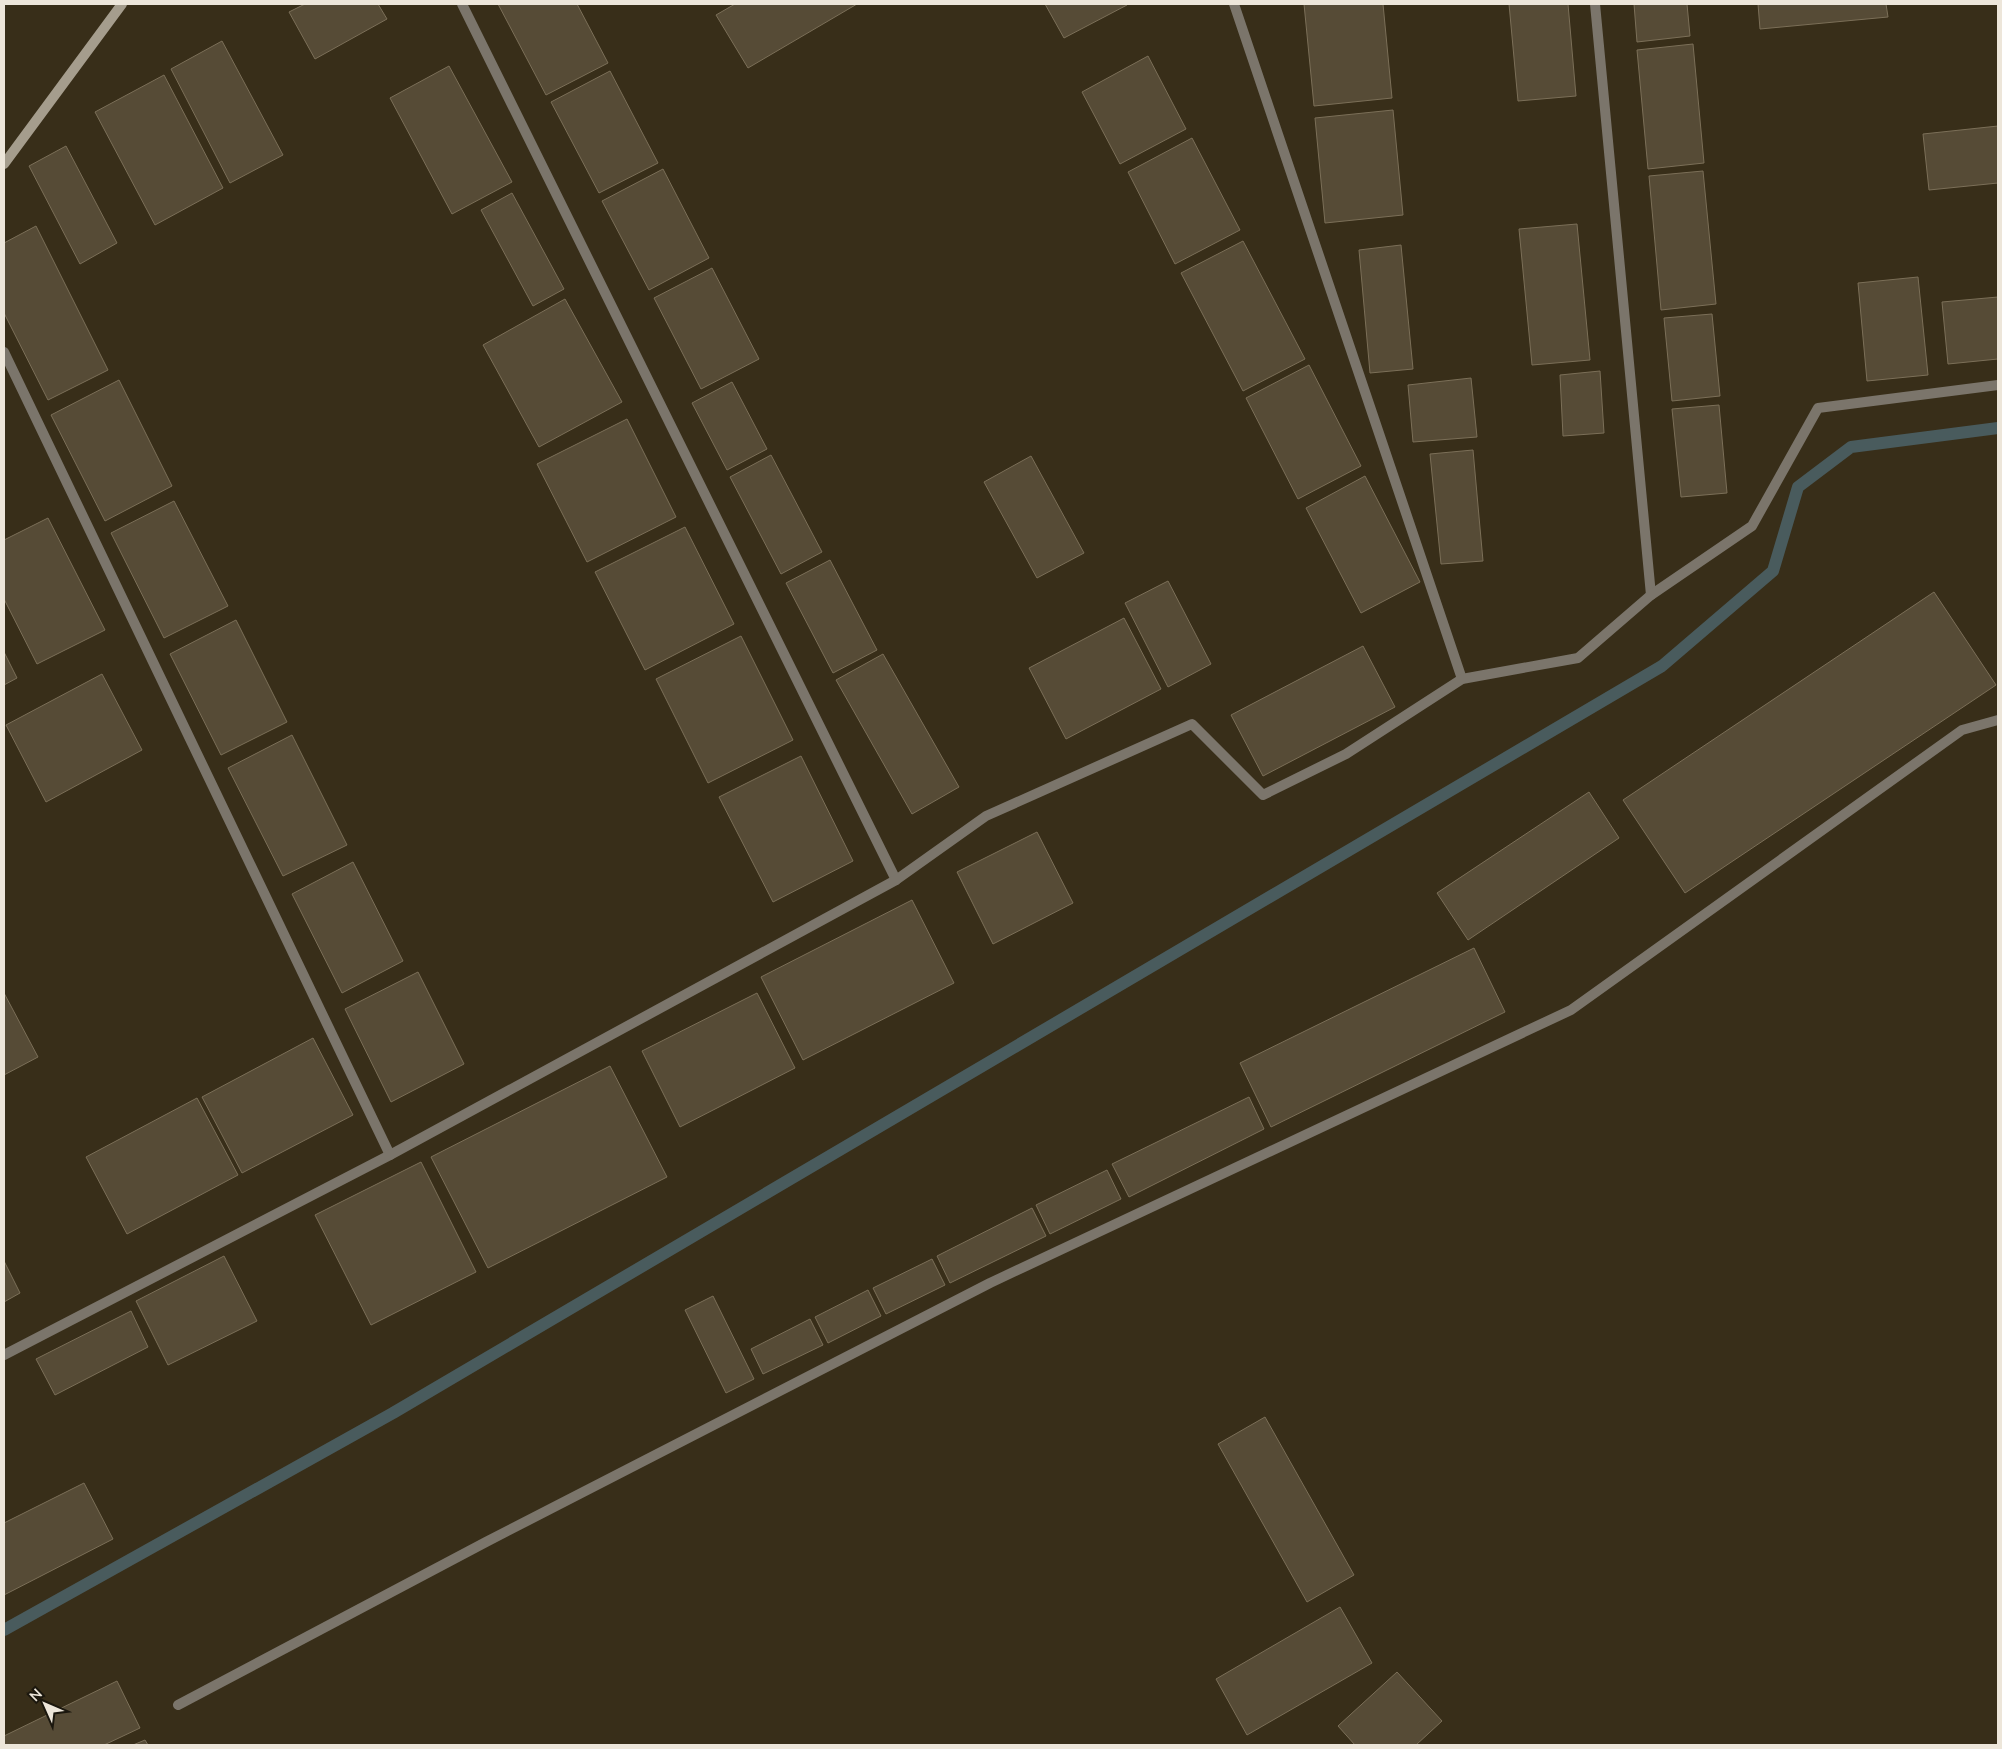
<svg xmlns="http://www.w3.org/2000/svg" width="2002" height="1749" viewBox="0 0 2002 1749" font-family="Lato,sans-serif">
<rect width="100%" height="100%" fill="#382e19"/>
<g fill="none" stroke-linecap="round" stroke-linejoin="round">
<!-- stream -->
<path stroke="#495b5d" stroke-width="12" d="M4,1630L393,1413L1662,666L1773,571L1798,487L1851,447L1998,428"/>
</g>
<!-- building -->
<g fill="#564b36" stroke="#7b6f58">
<path d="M305,4H378L387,19L315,59L289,12Z"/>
<path d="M498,4H577L608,63L546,95Z"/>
<path d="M735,4H857L748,68L716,15Z"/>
<path d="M1045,4H1126L1127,5L1064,38Z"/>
<path d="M1304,4H1383L1392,98L1314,106Z"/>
<path d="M1509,4H1568L1576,96L1518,101Z"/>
<path d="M1634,4H1687L1690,36L1637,42Z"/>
<path d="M1758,4H1886L1888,17L1760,29Z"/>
<path d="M222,41L283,155L230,183L171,69Z"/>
<path d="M1693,44L1704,163L1648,169L1637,50Z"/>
<path d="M1148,56L1186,129L1120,164L1082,92Z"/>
<path d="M449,66L512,182L452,214L390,98Z"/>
<path d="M610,71L658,163L599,193L551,102Z"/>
<path d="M164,75L223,188L155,225L95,112Z"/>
<path d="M1393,110L1403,215L1325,223L1315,118Z"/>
<path d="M1998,126V183L1929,190L1923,134Z"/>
<path d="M1192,138L1240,230L1175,264L1128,172Z"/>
<path d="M66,146L117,243L80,264L29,166Z"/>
<path d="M663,169L709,258L649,290L602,201Z"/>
<path d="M1703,171L1716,304L1661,310L1649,176Z"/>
<path d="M512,193L564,289L533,306L481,210Z"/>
<path d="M1577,224L1590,360L1532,365L1519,229Z"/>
<path d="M36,226L108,370L48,400L4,313V243Z"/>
<path d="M1243,241L1305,359L1243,391L1181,273Z"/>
<path d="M1401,245L1413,369L1370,373L1359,250Z"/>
<path d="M712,268L759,359L701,389L654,298Z"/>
<path d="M1918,277L1928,375L1867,381L1858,283Z"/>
<path d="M1998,297V359L1948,364L1942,302Z"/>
<path d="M565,299L622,402L539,447L483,345Z"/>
<path d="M1712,314L1720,396L1672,401L1664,318Z"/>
<path d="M1309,365L1361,466L1298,499L1246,398Z"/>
<path d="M1600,371L1604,433L1563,436L1560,375Z"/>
<path d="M1471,378L1477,437L1413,442L1408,385Z"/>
<path d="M119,380L172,486L105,521L51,415Z"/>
<path d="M732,382L767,449L727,470L692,403Z"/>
<path d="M1719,405L1727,493L1681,497L1672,409Z"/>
<path d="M627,419L676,517L587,562L537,464Z"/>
<path d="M1473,450L1483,561L1441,564L1430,454Z"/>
<path d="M771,455L822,552L781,574L730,477Z"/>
<path d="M1031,456L1084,553L1037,578L984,482Z"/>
<path d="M1365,476L1420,582L1361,613L1306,508Z"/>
<path d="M174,501L228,606L164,638L111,533Z"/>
<path d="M48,518L105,630L37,664L4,599V540Z"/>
<path d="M685,527L734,624L645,670L595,572Z"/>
<path d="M830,560L877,650L833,673L786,583Z"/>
<path d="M1168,581L1211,664L1168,687L1125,603Z"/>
<path d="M1934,592L1996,685L1685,893L1623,800Z"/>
<path d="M1124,618L1161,689L1066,739L1029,668Z"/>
<path d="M236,620L287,722L221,755L170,654Z"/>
<path d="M741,636L793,740L708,783L656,679Z"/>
<path d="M1363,646L1395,707L1263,776L1231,715Z"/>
<path d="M4,652L17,678L4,685Z"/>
<path d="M883,654L959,787L912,814L836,680Z"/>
<path d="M102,674L142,750L46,802L6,725Z"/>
<path d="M292,735L347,845L283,876L228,768Z"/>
<path d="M801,756L853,861L773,902L719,797Z"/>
<path d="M1589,792L1619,838L1468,940L1437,893Z"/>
<path d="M1037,832L1073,903L993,944L957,872Z"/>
<path d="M353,862L403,961L342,993L292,894Z"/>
<path d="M912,900L954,983L803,1060L761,977Z"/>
<path d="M1474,948L1505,1012L1271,1127L1240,1063Z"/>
<path d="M418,972L464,1064L391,1102L345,1009Z"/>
<path d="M4,993L38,1057L4,1075Z"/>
<path d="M757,993L795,1068L680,1127L642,1051Z"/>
<path d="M313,1038L353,1115L242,1173L202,1097Z"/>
<path d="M610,1066L667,1177L488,1268L431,1157Z"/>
<path d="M1249,1097L1264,1129L1129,1197L1112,1164Z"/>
<path d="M197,1098L238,1175L127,1234L86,1157Z"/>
<path d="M421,1162L476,1272L371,1325L315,1215Z"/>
<path d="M1107,1170L1121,1199L1050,1234L1036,1205Z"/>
<path d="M1032,1208L1046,1236L950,1283L937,1256Z"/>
<path d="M224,1256L257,1321L168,1365L136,1301Z"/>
<path d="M932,1259L945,1285L886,1314L873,1288Z"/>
<path d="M4,1261L20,1293L4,1302Z"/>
<path d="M868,1290L881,1316L828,1343L815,1317Z"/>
<path d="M713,1296L754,1379L726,1393L685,1310Z"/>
<path d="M131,1311L148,1347L55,1395L36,1359Z"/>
<path d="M810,1319L823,1345L763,1374L751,1349Z"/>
<path d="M1265,1417L1354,1575L1307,1602L1218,1444Z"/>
<path d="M84,1483L113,1539L4,1595V1523Z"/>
<path d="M1340,1607L1372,1663L1247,1735L1216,1679Z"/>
<path d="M1397,1672L1442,1721L1416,1745H1355L1338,1726Z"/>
<path d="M117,1681L140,1728L104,1745H4V1736Z"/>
<path d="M145,1740L148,1745H133Z"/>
</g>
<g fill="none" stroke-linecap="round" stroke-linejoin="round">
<!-- street -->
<g stroke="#7b756b" stroke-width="10">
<path d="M462,4L896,880"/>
<path d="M1234,4L1462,679"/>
<path d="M1595,4L1651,595"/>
<path d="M4,352L390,1155"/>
<path d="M4,1355L390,1155L896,880L986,816L1192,724L1263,795L1346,754L1462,679L1578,658L1651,595L1752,526L1818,408L1998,385"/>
<path d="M178,1705L486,1542L990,1283L1571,1010L1962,730L1998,720"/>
</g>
<!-- secondary -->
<path stroke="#a59d8d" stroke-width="10" d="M4,164L122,4"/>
</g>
<!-- border -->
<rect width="2002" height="1749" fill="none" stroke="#ede6da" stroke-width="10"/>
<!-- north arrow -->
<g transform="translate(45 1704) rotate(315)" stroke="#1b170e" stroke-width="4" paint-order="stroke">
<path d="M0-4L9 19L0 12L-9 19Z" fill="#ede6da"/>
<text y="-8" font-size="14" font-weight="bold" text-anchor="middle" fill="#ede6da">N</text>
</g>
</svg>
